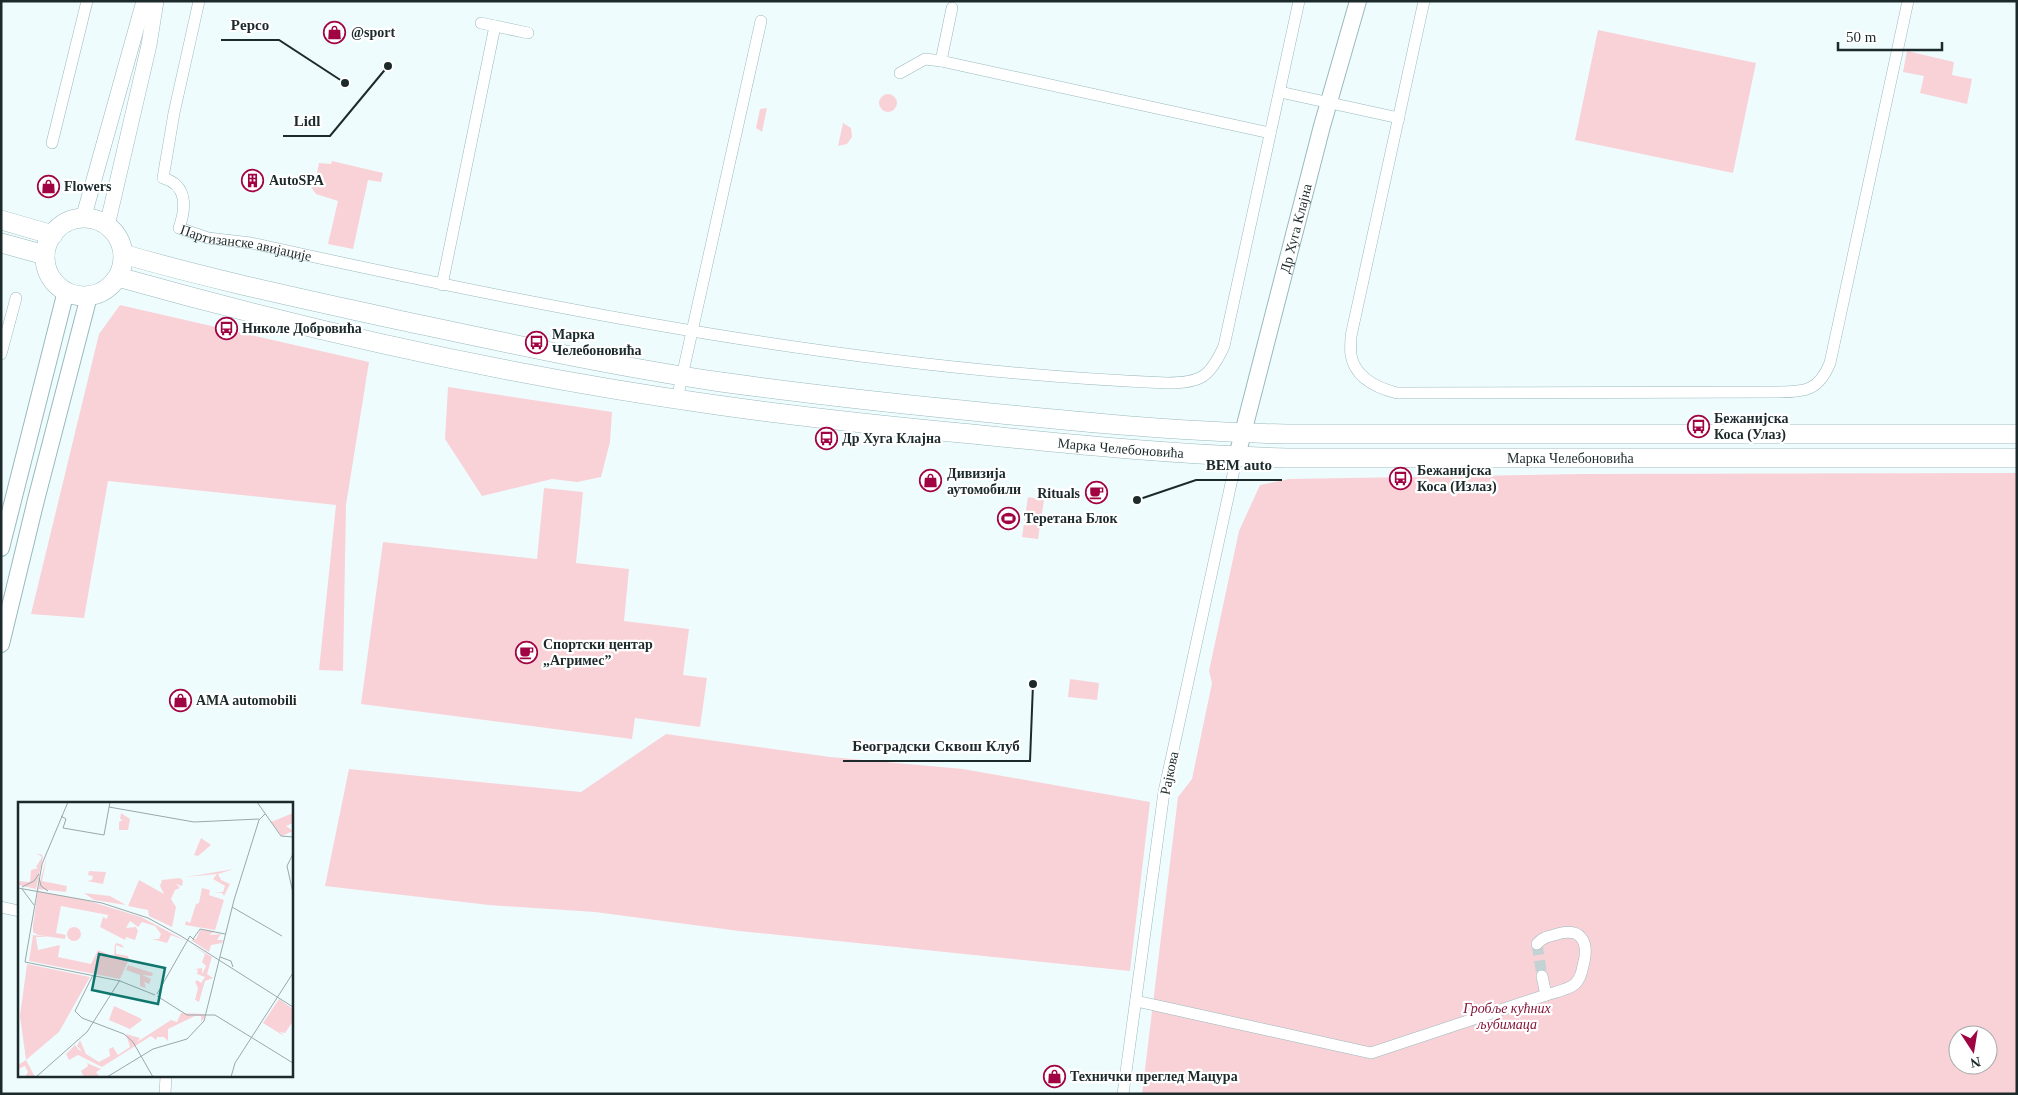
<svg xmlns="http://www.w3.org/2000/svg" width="2018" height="1095" viewBox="0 0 2018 1095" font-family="Georgia,serif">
<rect width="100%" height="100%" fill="#effcfe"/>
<!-- green -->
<g fill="#f9d2d8" fill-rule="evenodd">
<path d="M1598,30L1756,63L1733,173L1575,140Z"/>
<path d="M1907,51L1954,62L1952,75L1972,79L1967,104L1920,93L1924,76L1903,72Z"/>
<circle cx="888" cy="103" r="9"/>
<path d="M767,108L762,132L756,128L760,109Z"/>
<path d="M843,123L851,128L852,137L847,144L838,146Z"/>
<path d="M332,161L383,173L381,182L368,180L353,249L328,244L338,201L316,194L309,184L317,173L319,163L331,164Z"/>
<path d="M120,305L369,362L346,505L343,671L319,670L336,505L108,481L84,618L31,614L99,334Z"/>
<path d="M448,387L612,412L610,442L601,477L577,482L552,479L482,496L445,439Z"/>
<path d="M2017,473V1094H1142L1178,797L1192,779L1212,683L1209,671L1239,531L1260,485L1289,479L1581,474ZM1958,1035H1988V1065H1958Z"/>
<path d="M544,488L583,492L576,563L629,569L624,621L689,629L683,675L707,678L700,727L635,718L632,739L361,704L383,542L537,559Z"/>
<path d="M1028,497L1044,500L1038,539L1022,537Z"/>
<path d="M1070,679L1099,683L1097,700L1068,697Z"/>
<path d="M666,734L830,757L963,769L1150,802L1130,971L739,931L595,912L489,905L325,886L349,769L581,792Z"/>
</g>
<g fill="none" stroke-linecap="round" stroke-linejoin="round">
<!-- minor-tunnel -->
<path stroke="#c5d2d4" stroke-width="11" stroke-dasharray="11 5.5" stroke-linecap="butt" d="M1537,944L1542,976"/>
<defs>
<g id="minor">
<path id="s1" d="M199,1L174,113L163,178C188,185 186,208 179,228L208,238L251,243C553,310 857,370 1167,383C1201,383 1210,377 1224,346L1299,1"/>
<path d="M1424,1L1351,336C1351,342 1350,349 1351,355C1355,378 1377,388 1397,393L1779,392C1806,392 1819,390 1830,363L1908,1"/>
<path d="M952,8L941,61L1270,133"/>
<path d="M481,23L528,33"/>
<path d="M900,73L925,59L941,61"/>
<path d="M1280,92L1399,118"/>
<path d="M52,143L87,1"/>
<path d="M442,285L495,26"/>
<path d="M1,354L16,298"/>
<path d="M677,399L761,21"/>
<path d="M1,907L19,911"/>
<path d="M1537,944C1542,938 1546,937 1554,935C1581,926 1590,941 1583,966C1582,972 1580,979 1575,984C1568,990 1555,992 1546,995L1542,976"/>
<path d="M1136,1001L1371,1053L1546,995"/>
<path d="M165,1094L166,1076"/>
<path d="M1123,1094L1164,792L1237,456"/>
</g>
<g id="tertiary">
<path d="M83,219L144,1"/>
<path d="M107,226L149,45L156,1"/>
</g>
<g id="secondary">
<path id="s2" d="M1237,456L1322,126L1358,1"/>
<path d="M1,548L66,291"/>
<path d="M1,644L36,500L89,296"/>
</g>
<g id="primary">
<circle cx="84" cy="257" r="39"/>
<path d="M1,220L53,235"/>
<path d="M1,243L45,255"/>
<path d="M123,254C213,280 304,299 394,319C502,342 611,366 721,382C801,393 881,402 962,410C1070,421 1179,432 1287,434H2017"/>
<path id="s3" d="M118,277C314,332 515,377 717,405C802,417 887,426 972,434C1077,445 1181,455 1287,458H2017"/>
</g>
</defs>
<!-- minor casing -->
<use href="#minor" stroke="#99b9bd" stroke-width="12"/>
<!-- tertiary casing -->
<use href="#tertiary" stroke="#99b9bd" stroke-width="16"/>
<!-- secondary casing -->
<use href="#secondary" stroke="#99b9bd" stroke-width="18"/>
<!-- primary casing -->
<use href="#primary" stroke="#99b9bd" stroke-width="20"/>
<!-- minor -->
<use href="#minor" stroke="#fff" stroke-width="11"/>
<!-- tertiary -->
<use href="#tertiary" stroke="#fff" stroke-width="15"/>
<!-- secondary -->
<use href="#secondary" stroke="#fff" stroke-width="16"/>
<!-- primary -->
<use href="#primary" stroke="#fff" stroke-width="19"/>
</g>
<!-- icons -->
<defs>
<symbol id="shop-ring" viewBox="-11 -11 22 22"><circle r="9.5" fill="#fff" stroke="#a10442" stroke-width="1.5"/><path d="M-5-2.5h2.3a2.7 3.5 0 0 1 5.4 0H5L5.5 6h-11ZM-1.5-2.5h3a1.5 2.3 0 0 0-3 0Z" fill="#a10442"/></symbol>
<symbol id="building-ring" viewBox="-11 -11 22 22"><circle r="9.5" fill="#fff" stroke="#a10442" stroke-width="1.5"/><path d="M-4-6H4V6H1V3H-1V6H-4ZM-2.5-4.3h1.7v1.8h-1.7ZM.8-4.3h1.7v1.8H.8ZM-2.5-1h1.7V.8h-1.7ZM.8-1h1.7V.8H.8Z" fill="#a10442"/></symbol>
<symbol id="bus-ring" viewBox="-11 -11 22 22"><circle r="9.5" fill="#fff" stroke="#a10442" stroke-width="1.5"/><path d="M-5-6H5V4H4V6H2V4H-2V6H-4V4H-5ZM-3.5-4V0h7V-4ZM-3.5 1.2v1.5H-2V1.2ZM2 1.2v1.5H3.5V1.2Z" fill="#a10442"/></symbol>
<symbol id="cafe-ring" viewBox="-11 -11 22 22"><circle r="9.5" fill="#fff" stroke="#a10442" stroke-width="1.5"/><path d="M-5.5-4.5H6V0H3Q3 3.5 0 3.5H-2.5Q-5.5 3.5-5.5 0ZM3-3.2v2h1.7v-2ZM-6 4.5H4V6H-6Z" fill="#a10442"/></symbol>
<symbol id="stadium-ring" viewBox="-11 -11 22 22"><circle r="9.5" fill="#fff" stroke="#a10442" stroke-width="1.5"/><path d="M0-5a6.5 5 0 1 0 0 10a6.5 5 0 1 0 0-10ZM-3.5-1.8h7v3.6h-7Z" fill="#a10442"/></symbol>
</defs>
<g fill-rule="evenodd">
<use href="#shop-ring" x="322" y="20" width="25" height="25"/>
<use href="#building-ring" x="240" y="168" width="25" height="25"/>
<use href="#shop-ring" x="36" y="174" width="25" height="25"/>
<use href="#bus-ring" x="214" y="316" width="25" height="25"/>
<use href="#bus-ring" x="524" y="330" width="25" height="25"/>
<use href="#bus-ring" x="1686" y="414" width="25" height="25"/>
<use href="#bus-ring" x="814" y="426" width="25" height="25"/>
<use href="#bus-ring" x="1388" y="466" width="25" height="25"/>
<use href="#shop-ring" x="918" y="468" width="25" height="25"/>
<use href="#cafe-ring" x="1084" y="480" width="25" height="25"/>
<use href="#stadium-ring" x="996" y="506" width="25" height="25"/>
<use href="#cafe-ring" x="514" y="640" width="25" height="25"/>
<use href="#shop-ring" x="168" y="688" width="25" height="25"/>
<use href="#shop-ring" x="1042" y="1064" width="25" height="25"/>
</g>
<g text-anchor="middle" stroke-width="4.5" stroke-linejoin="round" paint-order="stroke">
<!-- poi labels -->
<g font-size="14" font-weight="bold" fill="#1d2a2b" stroke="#fff" text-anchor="start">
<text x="351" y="37">@sport</text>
<text x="269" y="185">AutoSPA</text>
<text x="64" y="191">Flowers</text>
<text x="242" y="333">Николе Добровића</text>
<text x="552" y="339">Марка<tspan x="552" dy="16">Челебоновића</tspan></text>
<text x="1714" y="423">Бежанијска<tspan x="1714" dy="16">Коса (Улаз)</tspan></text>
<text x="842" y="443">Др Хуга Клајна</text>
<text x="1417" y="475">Бежанијска<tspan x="1417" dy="16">Коса (Излаз)</tspan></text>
<text x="947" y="478">Дивизија<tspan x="947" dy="16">аутомобили</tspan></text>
<text x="1080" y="498" text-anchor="end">Rituals</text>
<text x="1024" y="523">Теретана Блок</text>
<text x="543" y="649">Спортски центар<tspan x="543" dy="16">„Агримес”</tspan></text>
<text x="196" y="705">AMA automobili</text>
<text x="1070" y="1081">Технички преглед Мацура</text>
</g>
<!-- street labels -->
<g font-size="14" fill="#1d2a2b" stroke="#fff">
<text dy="5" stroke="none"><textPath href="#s2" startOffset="235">Др Хуга Клајна</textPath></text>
<text dy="5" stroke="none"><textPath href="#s1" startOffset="310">Партизанске авијације</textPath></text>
<text dy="5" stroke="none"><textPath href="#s3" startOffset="1019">Марка Челебоновића</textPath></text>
<text dy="5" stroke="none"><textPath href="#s3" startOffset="1469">Марка Челебоновића</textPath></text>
<text transform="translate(1169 773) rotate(-78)" y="5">Рајкова</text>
</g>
<!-- park labels -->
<g font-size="14" font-style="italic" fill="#851539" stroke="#fff">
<text x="1507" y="1013">Гробље кућних<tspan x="1507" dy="16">љубимаца</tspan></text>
</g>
</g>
<!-- overview -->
<g transform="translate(18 802)">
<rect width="275" height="275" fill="#effcfe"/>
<path d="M103,11L112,17L110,28H101V20L105,18L102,17ZM275,11V21L268,24L275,29L264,34L253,20ZM183,36L193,43L180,54L176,53ZM18,51L24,53L25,55L18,87L0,83V79L12,80L13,68L20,66L18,65L24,55ZM29,54L24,79L49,84L48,90L20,87ZM216,67L200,72L203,78L212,82L206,94L204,91L196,90H205L207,84L195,77L199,72L168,75ZM71,69L88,70L85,82L69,79L74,78L75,74L70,73ZM162,76L165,79L164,84L158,82L162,86L157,88L153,97L158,105L154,125L131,114L130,108L110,104L121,78L146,92L142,84L144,78ZM184,86L192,88L191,93L206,98L197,128L167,123L168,119L172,121L178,102L181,101ZM20,89L71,99L123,115L168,139L153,133L149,141L134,137H141L143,132L137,124L124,120L120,125L112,119L108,126L118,125L120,129L117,138L108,135L107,138L82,125L85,115L89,117L90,113L43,104L38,131L48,133L47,137L20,133L15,130V123ZM66,91L92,94L108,103L76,98ZM49 132a7 7 0 1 1 14 0a7 7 0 1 1-14 0ZM182,128L197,129L191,133L203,132L199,138H205L204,141L193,143L191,150L173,138L178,137ZM15,133L31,135H18L20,148L42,143L40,155L73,162L80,148L96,155L97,142L99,141L104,143L106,146L98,143V152L110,154L111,157L102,177L11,159ZM174,143L194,155L189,172L195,176L187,179L181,200L177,198L180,186L177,180L179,178L183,181L187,175L179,172L180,168L177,167L184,166V172L188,164L184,160L187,152ZM9,162L72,175L41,230L8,258L17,275H7L10,270L7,264L0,267V263L8,258L2,214ZM110,163L135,171L134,174L124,173L133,177L131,182L126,180L128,186L122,184V173L108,168ZM261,197L275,207V219L267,231L262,230L266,234L245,221ZM96,204L122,216L124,218L112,227L91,218ZM163,211L187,212L186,216L183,220V214H177L150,227V239L146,235H139L138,238L133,234L84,265L60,253L51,258L48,252L57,243L61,248L64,249L59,244L62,238L68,252L81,260L92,254L91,247L95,245L100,253L112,245L108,232L122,236L119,240L153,218L159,220ZM69,261L83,267L78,270L81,274L66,275L63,269L70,264Z" fill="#f9d2d8"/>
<path fill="none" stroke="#9ba8aa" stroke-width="1" d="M50,0L24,62L7,160L102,179L137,193M239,0L263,34L275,35M91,5L176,20L241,17M43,14L48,17L45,26L86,33L92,0M275,52L269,64L275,91M21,76L23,84L30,89M4,85L16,79L21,72M0,86L84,101L130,116L163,134L275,205M4,87L16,103M214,105L264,134M175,137L182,127L207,132M202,155L213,159L215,165M75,173L57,209L64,216L106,232L115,240L135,275M139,192L172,134L176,138M139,194L169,213H197L275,261M18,275L69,230L102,178M89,275L135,247L169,237L186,219L216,98L241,18L247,12M213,275L217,261L275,171"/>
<path fill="#0f766e" fill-opacity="0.15" stroke="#0f766e" stroke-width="2.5" d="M81,152L147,166L140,202L74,188Z"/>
<rect width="275" height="275" fill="none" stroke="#1d2a2b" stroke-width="2.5"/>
</g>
<!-- callouts -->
<path fill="none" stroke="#1d2a2b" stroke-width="2" d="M345 83L279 40H221M388 66L330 136H283M1137 500L1196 480H1282M1033 684L1030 761H843"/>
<g fill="#1d2a2b" stroke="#fff" stroke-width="2">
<circle cx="345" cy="83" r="5"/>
<circle cx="388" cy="66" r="5"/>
<circle cx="1137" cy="500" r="5"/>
<circle cx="1033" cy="684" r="5"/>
</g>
<g font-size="15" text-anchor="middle" font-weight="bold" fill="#1d2a2b" stroke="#fff" stroke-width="4.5" stroke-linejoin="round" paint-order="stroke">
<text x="250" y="30">Pepco</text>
<text x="307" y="126">Lidl</text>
<text x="1239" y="470">BEM auto</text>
<text x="936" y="751">Београдски Сквош Клуб</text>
</g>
<!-- border -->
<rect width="2018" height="1095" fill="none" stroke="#1d2a2b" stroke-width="5"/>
<!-- north arrow -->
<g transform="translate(1973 1050) rotate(168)"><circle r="24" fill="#ffffff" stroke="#a5aaaa"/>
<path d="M0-4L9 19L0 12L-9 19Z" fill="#a10442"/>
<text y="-8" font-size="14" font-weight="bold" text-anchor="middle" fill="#1d2a2b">N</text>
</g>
<!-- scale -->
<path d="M1838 42v8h104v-8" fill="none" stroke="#1d2a2b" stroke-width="2.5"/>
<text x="1846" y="42" font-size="15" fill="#1d2a2b" stroke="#ffffff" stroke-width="4" paint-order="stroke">50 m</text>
</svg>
